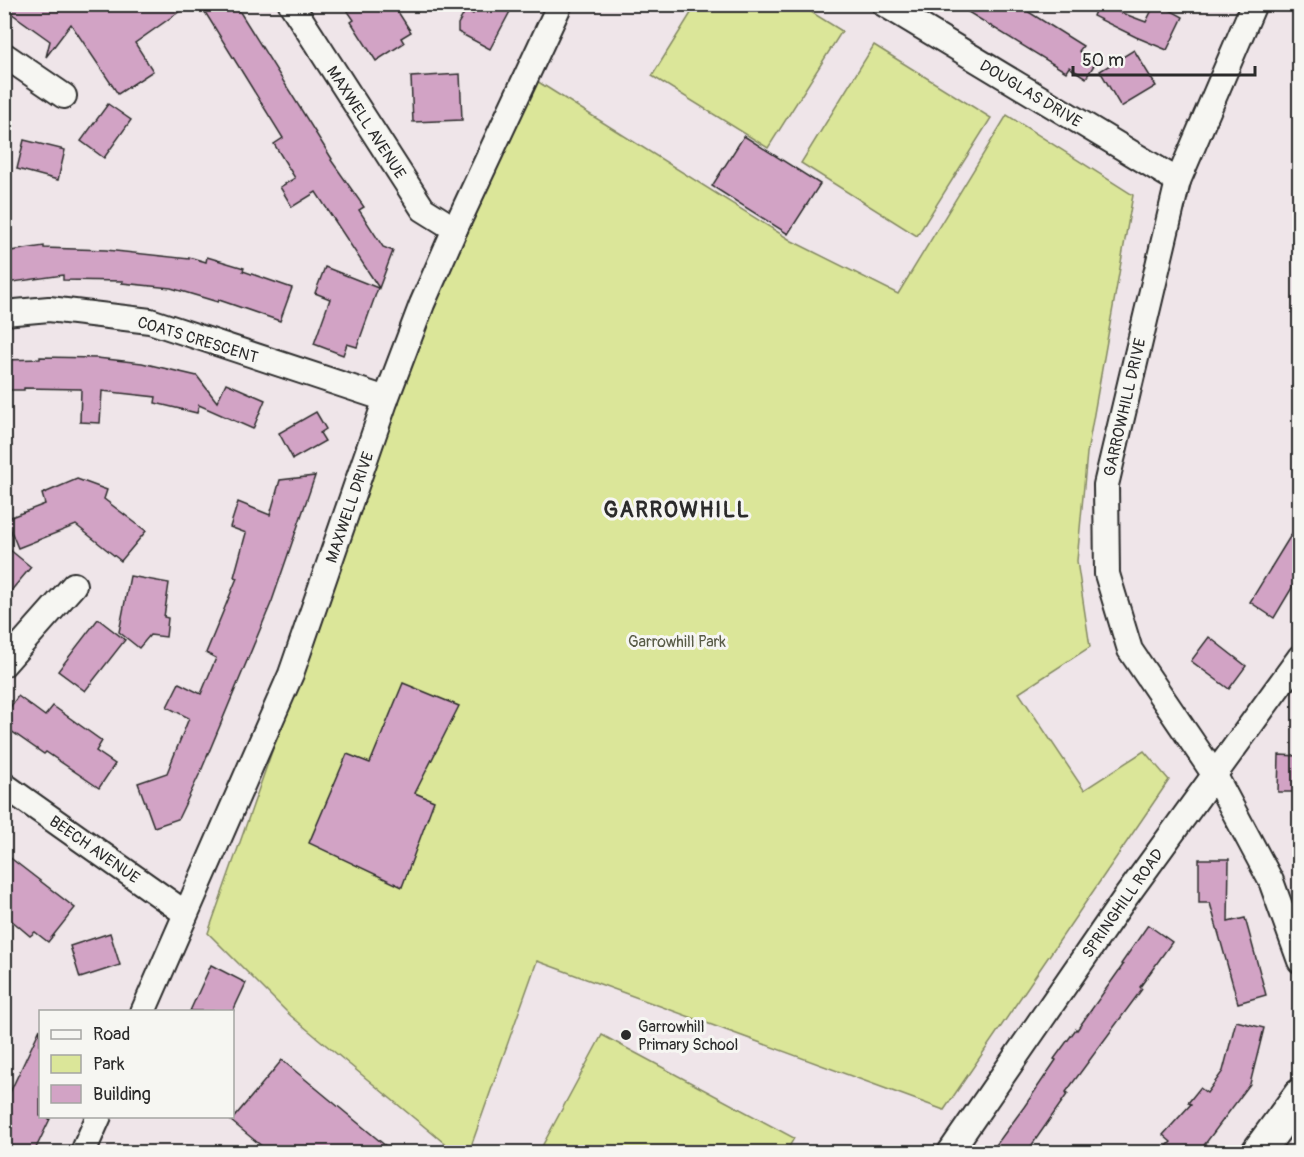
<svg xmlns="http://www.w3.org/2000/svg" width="1304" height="1157" viewBox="0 0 1304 1157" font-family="Pangolin,sans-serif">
<rect width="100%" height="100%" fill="#efe5e9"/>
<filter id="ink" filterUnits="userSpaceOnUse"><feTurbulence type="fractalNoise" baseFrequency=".0167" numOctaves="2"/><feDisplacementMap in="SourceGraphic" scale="12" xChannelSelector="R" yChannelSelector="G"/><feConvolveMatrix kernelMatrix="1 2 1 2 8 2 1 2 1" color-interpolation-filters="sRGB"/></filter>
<g filter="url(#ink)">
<!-- green -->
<g fill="#dbe699" stroke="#838862" stroke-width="1.5">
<path d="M696,5H800L842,31L768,148L652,76Z"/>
<path d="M874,45L991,118L917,236L801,163Z"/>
<path d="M532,78L792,241L898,294L1007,115L1133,195L1087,453L1077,561L1090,647L1019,693L1084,790L1144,751L1169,780L944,1110L537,961L469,1152H455L291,1016L208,933L393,408L429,314Z"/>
<path d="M602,1035L794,1138L786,1152H539Z"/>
</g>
<!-- building -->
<g fill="#d2a3c5" stroke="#2b2b2b" stroke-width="1.5">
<path d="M4,4H190L135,43L153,71L118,94L71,24L46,57L50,41L4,8Z"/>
<path d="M200,4H235L332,159L331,160L364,207L359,210L383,247L393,251L379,288L316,192L292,207L280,187L295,178L274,144L283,138Z"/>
<path d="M343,4H393L411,32L401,38L404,43L376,61L351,22L354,20Z"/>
<path d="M479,4H514L490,49L458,32V24L466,10L473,14Z"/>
<path d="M955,4H1016L1083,46L1079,51L1096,62L1086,78L1069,67L1066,72Z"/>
<path d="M1098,4L1146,22L1155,4H1159L1183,17L1167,50L1136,37L1093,16Z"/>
<path d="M1134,50L1156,86L1121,107L1100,71Z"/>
<path d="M460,74L462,120L413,122L411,77Z"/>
<path d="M108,104L131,120L104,158L81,141Z"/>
<path d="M744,136L820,184L788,234L712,186Z"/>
<path d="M24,140L65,150L58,180L17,169Z"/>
<path d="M44,246V248L106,250L189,259V257L206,262L207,257L244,268L243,271L292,288L280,321L219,300L218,302L171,288L122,283L123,281L63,280V275L6,283L4,252Z"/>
<path d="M325,267L378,288L357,347L347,344L343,355L314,344L330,299L315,293Z"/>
<path d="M40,357L97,358L142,363L197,376L217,402L226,383L265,400L253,429L199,405L197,413L155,403L156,397L102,391L100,423L80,422L81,389L24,388V390H4V360L40,359Z"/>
<path d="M316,412L326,429L320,433L325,441L293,459L279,433Z"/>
<path d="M315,476L272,601L201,771L178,819L154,827L138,783L167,773L189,718L167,707L179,683L201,694L216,658L206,653L237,578L234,577L246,533L230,527L238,502L270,515L280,480Z"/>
<path d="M77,479L107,490L104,499L146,531L121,561L76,525L18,548L6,519L45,504L42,494Z"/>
<path d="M1299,522V576L1274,618L1250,602Z"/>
<path d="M4,545L31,567L4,599Z"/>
<path d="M130,576L169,583L164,617L168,618L166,637L150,635L139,648L119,632Z"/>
<path d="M98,619L125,640L85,691L58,671Z"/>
<path d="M1209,637L1246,666L1229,689L1191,661Z"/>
<path d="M403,683L459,706L415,793L434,801L402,887L309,843L347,754L370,763Z"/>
<path d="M18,696L45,716L53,706L102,741L96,751L115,764L99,788L46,752L44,754L4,726V716Z"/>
<path d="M1279,755L1299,756V792H1278Z"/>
<path d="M4,853L75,908L48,942L35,932L30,936L4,914Z"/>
<path d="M1199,859H1229L1228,922L1245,918L1266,995L1238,1003L1210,903H1199Z"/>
<path d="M1148,925L1172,942L1140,987L1142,989L1066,1092L1068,1093L1027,1152H991L1024,1107L1056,1060L1054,1059L1076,1029L1077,1030L1123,965L1121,964Z"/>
<path d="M110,933L120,965L80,978L70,946Z"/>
<path d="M211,965L246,983L233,1011H190Z"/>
<path d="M1236,1021L1264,1028L1250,1084L1199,1152H1161L1171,1142L1163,1135L1191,1104L1188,1103L1200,1088L1207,1093L1223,1071Z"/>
<path d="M40,1029V1116L50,1119L34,1152H4V1105Z"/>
<path d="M282,1060L393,1152H269L231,1121Z"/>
</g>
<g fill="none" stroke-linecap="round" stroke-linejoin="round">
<defs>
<g id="minor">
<path d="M291,4L423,209L455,229"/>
<path d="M884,4L1178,181"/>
<path d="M1254,4L1178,181L1106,485L1107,574L1130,650L1214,774L1271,881L1300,961"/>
<path d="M4,55L64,96"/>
<path d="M4,313L49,309L150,321L386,399"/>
<path d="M4,664L74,585"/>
<path d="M4,785L185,913"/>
<path d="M143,1012L291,674L386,399L422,304L455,229L560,4"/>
<path d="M83,1152L99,1116"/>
<path d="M950,1152L1125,898L1300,657"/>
</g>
<path id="major" d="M1258,1152L1300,1095"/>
</defs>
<!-- minor casing -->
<use href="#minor" stroke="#2b2b2b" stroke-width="28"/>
<!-- major casing -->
<use href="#major" stroke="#2b2b2b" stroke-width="36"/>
<!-- minor -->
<use href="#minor" stroke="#f6f6f2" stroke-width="24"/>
<!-- major -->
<use href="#major" stroke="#f6f6f2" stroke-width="32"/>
</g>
</g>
<!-- markers -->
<circle fill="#2b2b2b" stroke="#f6f6f2" stroke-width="2" cx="626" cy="1035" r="6"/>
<g text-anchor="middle" stroke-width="6" stroke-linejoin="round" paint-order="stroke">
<!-- street labels -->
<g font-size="16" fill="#2b2b2b" stroke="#f6f6f2">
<text transform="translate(1031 93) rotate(31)" y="6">DOUGLAS DRIVE</text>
<text transform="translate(367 122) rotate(57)" y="6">MAXWELL AVENUE</text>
<text transform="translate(198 339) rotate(17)" y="6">COATS CRESCENT</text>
<text transform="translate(1124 407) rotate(-77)" y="6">GARROWHILL DRIVE</text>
<text transform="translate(349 507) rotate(-71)" y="6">MAXWELL DRIVE</text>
<text transform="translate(95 849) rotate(35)" y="6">BEECH AVENUE</text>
<text transform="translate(1122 903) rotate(-55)" y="6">SPRINGHILL ROAD</text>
</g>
<!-- park labels -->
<g font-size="16" fill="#575a46" stroke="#f6f6f2">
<text x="677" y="647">Garrowhill Park</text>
</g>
<!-- poi labels -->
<g font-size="16" fill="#2b2b2b" stroke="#f6f6f2" text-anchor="start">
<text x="638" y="1032">Garrowhill<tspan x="638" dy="18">Primary School</tspan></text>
</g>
<!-- district labels -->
<g font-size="22" font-weight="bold" letter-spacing="1.5" fill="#2b2b2b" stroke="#f6f6f2">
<text x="677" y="517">GARROWHILL</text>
</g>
</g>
<!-- margin -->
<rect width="1304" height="1157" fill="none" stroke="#f6f6f2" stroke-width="24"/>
<rect x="12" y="12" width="1280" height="1133" fill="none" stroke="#2b2b2b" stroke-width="2" filter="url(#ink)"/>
<!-- legend -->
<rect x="39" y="1010" width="195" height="108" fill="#f6f6f2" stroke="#a5a5a2" stroke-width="1.5"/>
<rect x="51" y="1030" width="30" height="9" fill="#f6f6f2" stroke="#a5a5a2" stroke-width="1.5"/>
<text x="93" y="1040" font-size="18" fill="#2b2b2b">Road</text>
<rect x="51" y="1055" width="30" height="18" fill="#dbe699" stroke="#a5a5a2" stroke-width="1.5"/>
<text x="93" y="1070" font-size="18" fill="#2b2b2b">Park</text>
<rect x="51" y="1085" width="30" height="18" fill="#d2a3c5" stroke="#a5a5a2" stroke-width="1.5"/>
<text x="93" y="1100" font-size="18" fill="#2b2b2b">Building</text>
<!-- scale -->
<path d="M1073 66v9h182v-9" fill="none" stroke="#2b2b2b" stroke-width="3"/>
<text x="1082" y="66" font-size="18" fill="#2b2b2b" stroke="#f6f6f2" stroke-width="4.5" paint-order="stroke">50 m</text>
</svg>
